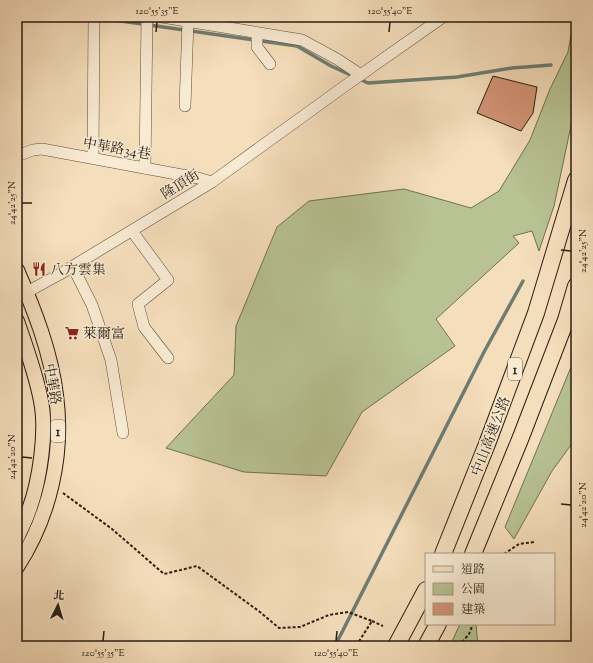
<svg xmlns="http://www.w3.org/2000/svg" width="593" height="663" viewBox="0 0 593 663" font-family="'Sorts Mill Goudy','Noto Serif TC',serif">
<rect width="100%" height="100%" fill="#f5debc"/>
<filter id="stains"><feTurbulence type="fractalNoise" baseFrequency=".005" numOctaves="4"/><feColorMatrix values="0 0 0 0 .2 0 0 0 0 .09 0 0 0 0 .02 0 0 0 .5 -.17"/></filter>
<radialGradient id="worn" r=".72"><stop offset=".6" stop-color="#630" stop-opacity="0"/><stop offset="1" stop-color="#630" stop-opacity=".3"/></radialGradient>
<!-- green -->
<g fill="#b8c293" stroke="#707052">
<path d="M574,17H576V102L554,206L539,251L532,231L513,236L519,243L436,319L455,346L362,412L326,476L244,472L166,448L234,375L236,326L277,227L309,201L404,189L471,208L499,191L530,140L550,89L568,52Z"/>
<path d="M576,355V438L552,471L514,539L505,527Z"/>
<path d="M17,382L21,396L19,484L17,487Z"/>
<path d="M460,624H476L478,646H450Z"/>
</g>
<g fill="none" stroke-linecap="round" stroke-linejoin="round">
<!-- stream -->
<g stroke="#6e7c72" stroke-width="3.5">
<path d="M100,18L297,46L331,66L368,83L457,77L512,68L551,65"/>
<path d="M335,646L484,352L523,281"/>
</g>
</g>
<!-- building -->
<path fill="#d49477" stroke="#291d10" d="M493,76L537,87L533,113L521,131L477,113Z"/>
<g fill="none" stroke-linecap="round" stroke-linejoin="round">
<defs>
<g id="minor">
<path d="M162,17L302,40L337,59L361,75"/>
<path d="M257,33V47L270,64"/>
<path d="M185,106L188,21"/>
<path d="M17,156L33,150L42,149L198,178L212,182"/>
<path d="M93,158L94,17"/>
<path d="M145,168L147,17"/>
<path d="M132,231L168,280L138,304L144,327L168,358"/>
<path d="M73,267L92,305L111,360L123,433"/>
<path d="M17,296L27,292L60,274L212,182L349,83L443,17"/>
</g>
<g id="major">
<path d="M17,270C34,309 51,352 56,395C64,454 50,516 17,567"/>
<path d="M17,321C26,347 36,374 41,401C47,431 40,480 29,510C26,519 21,529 17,538"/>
</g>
<g id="highway">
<path d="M443,554L487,444L536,313L576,180"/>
<path d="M473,554L521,437L566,320L576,286"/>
<path d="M396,646L426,590"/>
<path d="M426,646L438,624"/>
</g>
</defs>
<!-- minor casing -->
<use href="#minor" stroke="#5c4d3b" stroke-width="12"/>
<!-- major casing -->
<use href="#major" stroke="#291d10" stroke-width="16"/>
<!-- highway casing -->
<use href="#highway" stroke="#291d10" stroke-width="18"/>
<!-- path -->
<g stroke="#291d10" stroke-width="2" stroke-dasharray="3 2" stroke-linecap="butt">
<path d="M63,493L112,529L164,574L197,566L260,612L279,628L300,627L329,615L348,612L372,621L356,646"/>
<path d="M504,554L519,544L534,542"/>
<path d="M372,621L383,626"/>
<path d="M459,646L469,634L473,624"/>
</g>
<!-- minor -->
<use href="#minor" stroke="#f8ead3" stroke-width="11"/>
<!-- major -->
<use href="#major" stroke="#f5debc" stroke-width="14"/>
<!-- highway -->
<use href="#highway" stroke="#f5debc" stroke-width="16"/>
</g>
<!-- ticks -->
<path fill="none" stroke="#291d10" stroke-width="1.5" d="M156,32L157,22M389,32L390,22M22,203H32M561,250L571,251M22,457L32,458M561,504L571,505M103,641L104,631M336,641L337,631"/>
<!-- icons -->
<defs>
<symbol id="restaurant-bare" viewBox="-9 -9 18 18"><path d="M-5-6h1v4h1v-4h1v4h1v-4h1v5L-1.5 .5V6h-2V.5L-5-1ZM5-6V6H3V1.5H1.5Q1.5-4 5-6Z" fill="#8f2418" stroke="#f8ead3" stroke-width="2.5" paint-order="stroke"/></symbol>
<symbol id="supermarket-bare" viewBox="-9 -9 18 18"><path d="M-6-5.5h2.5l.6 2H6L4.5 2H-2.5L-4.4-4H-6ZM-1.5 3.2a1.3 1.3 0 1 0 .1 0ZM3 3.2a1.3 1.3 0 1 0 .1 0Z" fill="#8f2418" stroke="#f8ead3" stroke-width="2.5" paint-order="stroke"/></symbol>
</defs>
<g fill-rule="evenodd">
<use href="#restaurant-bare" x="29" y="259" width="20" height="20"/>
<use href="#supermarket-bare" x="62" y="323" width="20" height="20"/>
</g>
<g text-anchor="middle" stroke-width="3" stroke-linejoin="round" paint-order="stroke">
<!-- shield labels -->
<g fill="#f8ead3" stroke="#675a4a" stroke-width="1">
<rect x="508" y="358" width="14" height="22" rx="3"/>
<rect x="51" y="420" width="14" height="22" rx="3"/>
</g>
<g font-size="13" font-weight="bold" fill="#291d10">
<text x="515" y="374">1</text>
<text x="58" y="436">1</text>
</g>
<!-- street labels -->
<g font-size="14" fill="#291d10" stroke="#f8ead3">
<text transform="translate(117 148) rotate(10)" y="5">中華路34巷</text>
<text transform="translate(180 184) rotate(-32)" y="5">隆頂街</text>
<text transform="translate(53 384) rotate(80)" y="5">中華路</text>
<text transform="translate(490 436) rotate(-69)" y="5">中山高速公路</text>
</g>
<!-- poi labels -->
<g font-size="14" fill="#291d10" stroke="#f8ead3" text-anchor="start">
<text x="50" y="274">八方雲集</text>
<text x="83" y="338">萊爾富</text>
</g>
</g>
<!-- margin -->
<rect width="593" height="663" fill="none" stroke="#f5debc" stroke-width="44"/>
<!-- legend -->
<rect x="425" y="553" width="130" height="72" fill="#f8ead3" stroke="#a59885"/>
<rect x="433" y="566" width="20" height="6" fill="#f5debc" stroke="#a59885"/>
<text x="461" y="573" font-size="12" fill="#291d10">道路</text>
<rect x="433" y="583" width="20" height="12" fill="#b8c293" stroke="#a59885"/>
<text x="461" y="593" font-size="12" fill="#291d10">公園</text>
<rect x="433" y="603" width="20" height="12" fill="#d49477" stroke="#a59885"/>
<text x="461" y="613" font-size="12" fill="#291d10">建築</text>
<!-- north arrow -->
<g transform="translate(58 605) rotate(5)" stroke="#f8ead3" stroke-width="3" paint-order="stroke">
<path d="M0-3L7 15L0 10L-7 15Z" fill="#291d10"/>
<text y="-6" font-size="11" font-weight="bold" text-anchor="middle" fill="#291d10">北</text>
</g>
<rect x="22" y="22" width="549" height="619" fill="none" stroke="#291d10" stroke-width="1.5"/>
<g font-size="10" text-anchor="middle" fill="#291d10">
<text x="157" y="14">120°55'35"E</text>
<text x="390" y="14">120°55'40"E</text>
<text transform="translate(11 203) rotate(-90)" y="4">24°42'25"N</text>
<text transform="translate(582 251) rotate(-90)" y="4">24°42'25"N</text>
<text transform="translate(11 457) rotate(-90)" y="4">24°42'20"N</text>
<text transform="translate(582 505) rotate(-90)" y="4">24°42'20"N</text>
<text x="103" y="656">120°55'35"E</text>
<text x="336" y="656">120°55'40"E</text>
</g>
<rect width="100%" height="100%" filter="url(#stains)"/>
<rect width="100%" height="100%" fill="url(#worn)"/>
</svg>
